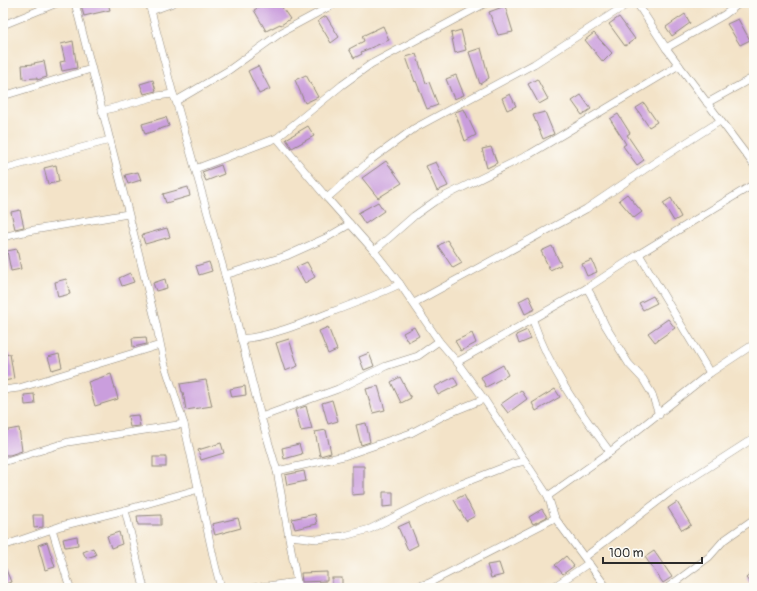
<svg xmlns="http://www.w3.org/2000/svg" width="757" height="591" viewBox="0 0 757 591" font-family="Pangolin,sans-serif">
<rect width="100%" height="100%" fill="#fdfcf7"/>
<filter id="ink" filterUnits="userSpaceOnUse"><feTurbulence type="fractalNoise" baseFrequency=".025" numOctaves="2"/><feDisplacementMap in="SourceGraphic" scale="8" xChannelSelector="R" yChannelSelector="G"/><feConvolveMatrix kernelMatrix="1 2 1 2 8 2 1 2 1" color-interpolation-filters="sRGB"/></filter>
<filter id="wash" filterUnits="userSpaceOnUse"><feTurbulence type="fractalNoise" baseFrequency=".012" numOctaves="4" result="noise"/><feDisplacementMap in="SourceGraphic" scale="16" xChannelSelector="R" yChannelSelector="G"/><feGaussianBlur stdDeviation="0.9" result="paint"/><feColorMatrix in="noise" values="0 0 0 0 0 0 0 0 0 0 0 0 0 0 0 0 0 1.4 0 .05"/><feComposite in="paint" operator="in"/></filter>
<g filter="url(#wash)">
<rect width="100%" height="100%" fill="#f3e3c8"/>
<g id="blocks">
<!-- building -->
<g fill="#ca9edd">
<path d="M93,3H108L110,10L84,16L81,5Z"/>
<path d="M267,3H279L290,19L281,25L280,24L266,31L254,10Z"/>
<path d="M505,6L513,32L498,35L489,12Z"/>
<path d="M685,14L690,23L672,36L666,27Z"/>
<path d="M326,16L339,37L331,43L318,21Z"/>
<path d="M619,17L635,39L625,46L609,24Z"/>
<path d="M738,19L750,40L740,45L727,24Z"/>
<path d="M383,26L389,40L361,52L362,54L354,58L349,49L364,41L362,36Z"/>
<path d="M461,30L466,50L455,53L451,33Z"/>
<path d="M594,33L612,53L603,62L585,40Z"/>
<path d="M73,41L77,68L62,71L60,62L65,61L61,44Z"/>
<path d="M481,48L489,78L480,84L469,52Z"/>
<path d="M416,54L426,83L429,82L438,105L427,109L416,81L415,82L406,57Z"/>
<path d="M44,61L47,77L37,80V78L23,79L22,65L35,64L34,63Z"/>
<path d="M258,66L270,89L259,94L248,71Z"/>
<path d="M306,75L318,97L305,103L295,80Z"/>
<path d="M456,75L464,95L454,99L446,79Z"/>
<path d="M537,79L548,99L539,104L528,84Z"/>
<path d="M153,80L156,91L144,94L140,84Z"/>
<path d="M510,94L516,106L507,110L502,98Z"/>
<path d="M581,95L591,109L582,115L572,101Z"/>
<path d="M644,103L657,122L649,127L636,108Z"/>
<path d="M464,109L476,135L465,141L455,112Z"/>
<path d="M545,112L554,134L543,139L533,115Z"/>
<path d="M618,114L630,133L627,135L644,160L637,165L623,146L626,144L610,119Z"/>
<path d="M166,117L169,126L145,134L142,124Z"/>
<path d="M308,126L314,136L292,148L286,139Z"/>
<path d="M491,147L497,163L487,168L482,149Z"/>
<path d="M386,161L402,183L378,198L362,178Z"/>
<path d="M436,162L448,186L437,191L426,166Z"/>
<path d="M56,165L59,182L48,184L44,168Z"/>
<path d="M221,165L224,174L206,181L202,172Z"/>
<path d="M138,172L141,180L128,184L125,175Z"/>
<path d="M188,187L190,196L166,203L163,194Z"/>
<path d="M627,194L642,212L634,218L619,200Z"/>
<path d="M671,198L681,217L674,221L663,203Z"/>
<path d="M378,202L384,211L365,224L358,213Z"/>
<path d="M20,210L24,227L15,229L11,212Z"/>
<path d="M167,228L170,237L145,244L142,235Z"/>
<path d="M447,240L462,263L453,268L438,246Z"/>
<path d="M552,246L561,265L550,270L541,251Z"/>
<path d="M17,249L21,269L11,271L7,251Z"/>
<path d="M592,260L597,272L587,276L582,264Z"/>
<path d="M209,262L212,271L199,275L196,266Z"/>
<path d="M307,262L315,277L305,283L296,267Z"/>
<path d="M130,273L134,282L122,286L119,278Z"/>
<path d="M66,279L70,294L58,297L55,282Z"/>
<path d="M165,279L167,288L156,291L153,283Z"/>
<path d="M529,296L535,309L525,314L519,301Z"/>
<path d="M653,296L657,303L643,310L639,303Z"/>
<path d="M668,319L675,328L655,342L648,333Z"/>
<path d="M328,327L337,350L328,354L319,331Z"/>
<path d="M414,327L419,336L408,342L403,333Z"/>
<path d="M527,330L531,339L519,344L516,335Z"/>
<path d="M472,333L476,343L461,351L455,341Z"/>
<path d="M146,337L147,344L133,347L132,338Z"/>
<path d="M289,339L298,366L285,371L276,343Z"/>
<path d="M369,353L374,366L364,370L359,357Z"/>
<path d="M10,354L14,379L4,381L3,355Z"/>
<path d="M59,354L62,367L52,370L48,357Z"/>
<path d="M503,365L508,375L486,387L481,377Z"/>
<path d="M111,374L118,399L95,406L88,382Z"/>
<path d="M400,377L411,398L401,403L391,382Z"/>
<path d="M454,377L458,385L438,395L434,387Z"/>
<path d="M206,380L212,406L186,410L183,392H182L180,384Z"/>
<path d="M245,386L246,395L232,397L230,389Z"/>
<path d="M378,386L385,410L373,413L366,389Z"/>
<path d="M555,389L560,397L536,411L532,403Z"/>
<path d="M521,390L527,399L508,413L501,404Z"/>
<path d="M34,394L35,404L25,405L24,395Z"/>
<path d="M332,400L338,421L328,424L322,403Z"/>
<path d="M306,406L312,429L301,431L295,410Z"/>
<path d="M138,415L140,426L130,427L128,416Z"/>
<path d="M366,423L370,442L361,445L356,425Z"/>
<path d="M19,428L22,451L10,455H3V431Z"/>
<path d="M326,430L331,453L320,456L315,432Z"/>
<path d="M221,443L224,453L201,460L198,450Z"/>
<path d="M299,444L302,454L284,459L282,448Z"/>
<rect x="153" y="457" width="13" height="10"/>
<path d="M352,466H364V494L352,495Z"/>
<path d="M304,471L306,481L287,485L285,475Z"/>
<path d="M383,492H393V506L383,507Z"/>
<path d="M464,495L475,516L466,521L454,500Z"/>
<path d="M677,502L691,525L682,530L668,508Z"/>
<path d="M542,509L547,517L533,524L529,517Z"/>
<path d="M315,514L317,524L295,529L292,519Z"/>
<path d="M33,515H43V527L34,528Z"/>
<path d="M161,515V525H138L137,516Z"/>
<path d="M238,518L241,528L215,535L212,524Z"/>
<path d="M409,522L418,545L408,550L398,527Z"/>
<path d="M119,532L122,544L111,548L107,536Z"/>
<path d="M77,536L78,545L65,547L63,539Z"/>
<path d="M47,542L55,567L45,570L38,545Z"/>
<path d="M93,548L96,555L86,558L83,552Z"/>
<path d="M654,551L672,577L663,583L645,557Z"/>
<path d="M566,556L574,566L563,574L555,565Z"/>
<path d="M3,562L11,582L3,585Z"/>
<path d="M499,563L503,575L491,578L487,565Z"/>
<path d="M754,571V588L746,578Z"/>
<path d="M327,572V581L302,582L301,573Z"/>
<rect x="332" y="578" width="10" height="10"/>
</g>
</g>
</g>
<g filter="url(#ink)">
<use href="#blocks" fill-opacity="0" stroke="#8f877a" stroke-width="1"/>
<g fill="none" stroke-linecap="round" stroke-linejoin="round">
<defs>
<g id="minor">
<path d="M75,3L126,203L156,323L164,362L184,424L215,565L221,588"/>
<path d="M149,3L173,94L176,101L225,275L261,417L277,471L298,588"/>
<path d="M637,3L666,48L754,165"/>
<path d="M151,11L173,3"/>
<path d="M3,25L57,3"/>
<path d="M666,48L724,15L740,3"/>
<path d="M3,96L91,69"/>
<path d="M176,101L229,70L282,32L336,3"/>
<path d="M707,103L754,77"/>
<path d="M102,111L157,96L173,94"/>
<path d="M277,138L327,198L374,251L400,284L439,341L457,362L484,399L548,496L555,518L607,588"/>
<path d="M3,169L110,140"/>
<path d="M195,169L277,138L342,85L371,64L486,3"/>
<path d="M327,198L372,159L415,128L534,64L629,3"/>
<path d="M3,237L28,231L128,214"/>
<path d="M374,251L414,216L435,201L530,154L679,65"/>
<path d="M639,254L710,373"/>
<path d="M225,275L286,256L326,238L350,224"/>
<path d="M587,288L591,295L605,325L619,348L629,364L643,379L652,394L659,415"/>
<path d="M414,303L586,209L654,163L720,121"/>
<path d="M532,318C550,370 578,409 610,452"/>
<path d="M241,339C271,336 301,324 329,313C353,304 377,295 400,284"/>
<path d="M457,362L587,288L639,254L754,184"/>
<path d="M3,390L19,388L160,345"/>
<path d="M261,417L338,389L386,366L418,356L439,341"/>
<path d="M3,462L68,442L184,424"/>
<path d="M277,471L344,456L411,433L447,414L484,399"/>
<path d="M548,496L610,452L710,373L754,344"/>
<path d="M125,510L144,588"/>
<path d="M52,529L70,588"/>
<path d="M289,536L317,539L344,536L370,529L456,486L512,464L525,461"/>
<path d="M3,546L61,526L125,510L199,489"/>
<path d="M585,557L670,492L754,438"/>
<path d="M253,588L297,582"/>
<path d="M411,588L429,583L555,518"/>
<path d="M552,588L589,563"/>
<path d="M667,588L709,557L724,540L754,519"/>
</g>
</defs>
<!-- minor casing -->
<use href="#minor" stroke="#8f877a" stroke-width="8"/>
<!-- minor -->
<use href="#minor" stroke="#fff" stroke-width="7"/>
</g>
</g>
<!-- margin -->
<rect width="757" height="591" fill="none" stroke="#fdfcf7" stroke-width="16"/>
<!-- scale -->
<path d="M603 557v6h99v-6" fill="none" stroke="#2b2b2b" stroke-width="2"/>
<text x="609" y="557" font-size="12" fill="#2b2b2b" stroke="#fdfcf7" stroke-width="3" paint-order="stroke">100 m</text>
</svg>
